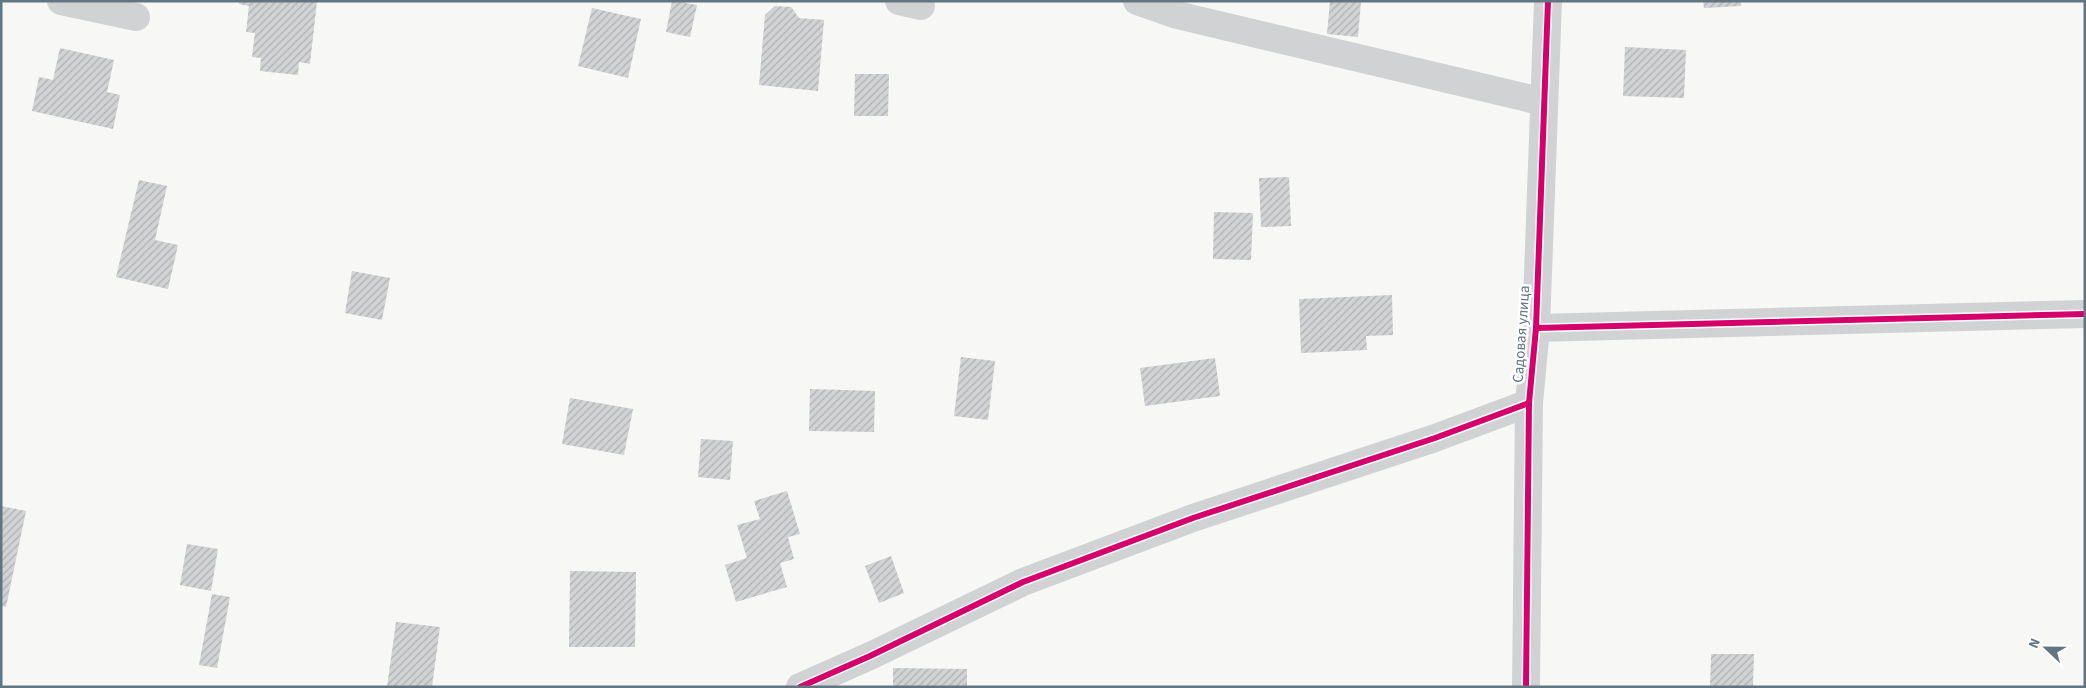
<svg xmlns="http://www.w3.org/2000/svg" width="2086" height="688" viewBox="0 0 2086 688" font-family="'Source Sans 3',sans-serif">
<defs>
<pattern id="building-hatch" width="6" height="6" patternUnits="userSpaceOnUse" patternTransform="scale(1.25)"><rect width="6" height="6" fill="#d2d3d4"/><path d="M-1 1l2-2M0 6l6-6M5 7l2-2" fill="none" stroke="#aeb0b1"/></pattern>
</defs>
<rect width="100%" height="100%" fill="#f7f7f6"/>
<!-- building -->
<g fill="url(#building-hatch)">
<path d="M239,1H317L310,64L299,62L298,75L260,71L261,58L252,57L255,33L246,32L249,6L239,4Z"/>
<path d="M672,1H686L685,3L697,5L690,37L666,32Z"/>
<path d="M1330,1H1361L1358,37L1327,34Z"/>
<path d="M1703,1H1741V6L1704,8Z"/>
<path d="M775,6L791,7L799,18L824,20L818,91L759,85L765,15Z"/>
<path d="M592,8L641,19L628,78L578,66Z"/>
<path d="M1625,47L1686,50L1684,98L1623,96Z"/>
<path d="M60,48L114,60L107,92L120,95L113,129L32,111L39,77L53,80Z"/>
<path d="M855,74H889L888,116H854Z"/>
<path d="M1289,177L1291,226L1261,227L1259,178Z"/>
<path d="M139,180L167,186L155,240L178,245L168,289L116,277Z"/>
<path d="M1214,212L1253,213L1251,260L1213,259Z"/>
<path d="M352,271L390,278L382,320L345,313Z"/>
<path d="M1392,295L1393,335L1366,336L1367,350L1301,353L1299,299Z"/>
<path d="M961,357L995,361L988,420L954,416Z"/>
<path d="M1215,358L1220,396L1145,406L1140,368Z"/>
<path d="M810,389L875,391L874,432L809,431Z"/>
<path d="M570,398L633,409L624,455L562,444Z"/>
<path d="M701,439L733,441L730,480L698,477Z"/>
<path d="M787,491L800,534L788,537L794,559L780,563L787,587L736,602L725,565L747,558L737,525L760,519L754,501Z"/>
<path d="M1,506L26,511L6,607L1,606Z"/>
<path d="M187,544L218,549L211,591L180,585Z"/>
<path d="M891,556L904,593L879,603L865,566Z"/>
<path d="M570,571L636,572L635,647H569Z"/>
<path d="M212,594L230,597L217,668L199,665Z"/>
<path d="M396,622L440,627L432,687H387Z"/>
<path d="M1711,654H1754L1753,687H1710Z"/>
<path d="M893,668L967,669V687H893Z"/>
</g>
<g fill="none" stroke-linecap="round" stroke-linejoin="round">
<!-- minor -->
<g stroke="#d1d2d3" stroke-width="28">
<path d="M61,1L136,17"/>
<path d="M899,1L921,6"/>
<path d="M1137,1L1177,15L1544,102"/>
<path d="M1536,328L2085,314"/>
<path d="M800,687L870,656L1023,582L1193,518L1435,438L1529,403"/>
<path d="M1526,687L1529,403L1536,328L1548,1"/>
</g>
<defs>
<g id="cycleway">
<path d="M1536,328L2085,314"/>
<path d="M800,687L870,656L1023,582L1193,518L1435,438L1529,403"/>
<path d="M1526,687L1529,403L1536,328L1548,1"/>
</g>
</defs>
<!-- cycleway casing -->
<use href="#cycleway" stroke="#fff" stroke-width="9"/>
<!-- cycleway -->
<use href="#cycleway" stroke="#d6006c" stroke-width="6"/>
</g>
<g text-anchor="middle" stroke-width="5" stroke-linejoin="round" paint-order="stroke">
<!-- street labels -->
<g font-size="15" fill="#617583" stroke="#fff">
<text transform="translate(1521 334) rotate(-86)" y="5">Садовая улица</text>
</g>
</g>
<!-- border -->
<rect width="2086" height="688" fill="none" stroke="#617583" stroke-width="5"/>
<!-- north arrow -->
<g transform="translate(2046 648) rotate(292)" stroke="#ffffff" stroke-width="4" paint-order="stroke">
<path d="M0-4L9 19L0 12L-9 19Z" fill="#617583"/>
<text y="-8" font-size="14" font-weight="bold" text-anchor="middle" fill="#617583">N</text>
</g>
</svg>
